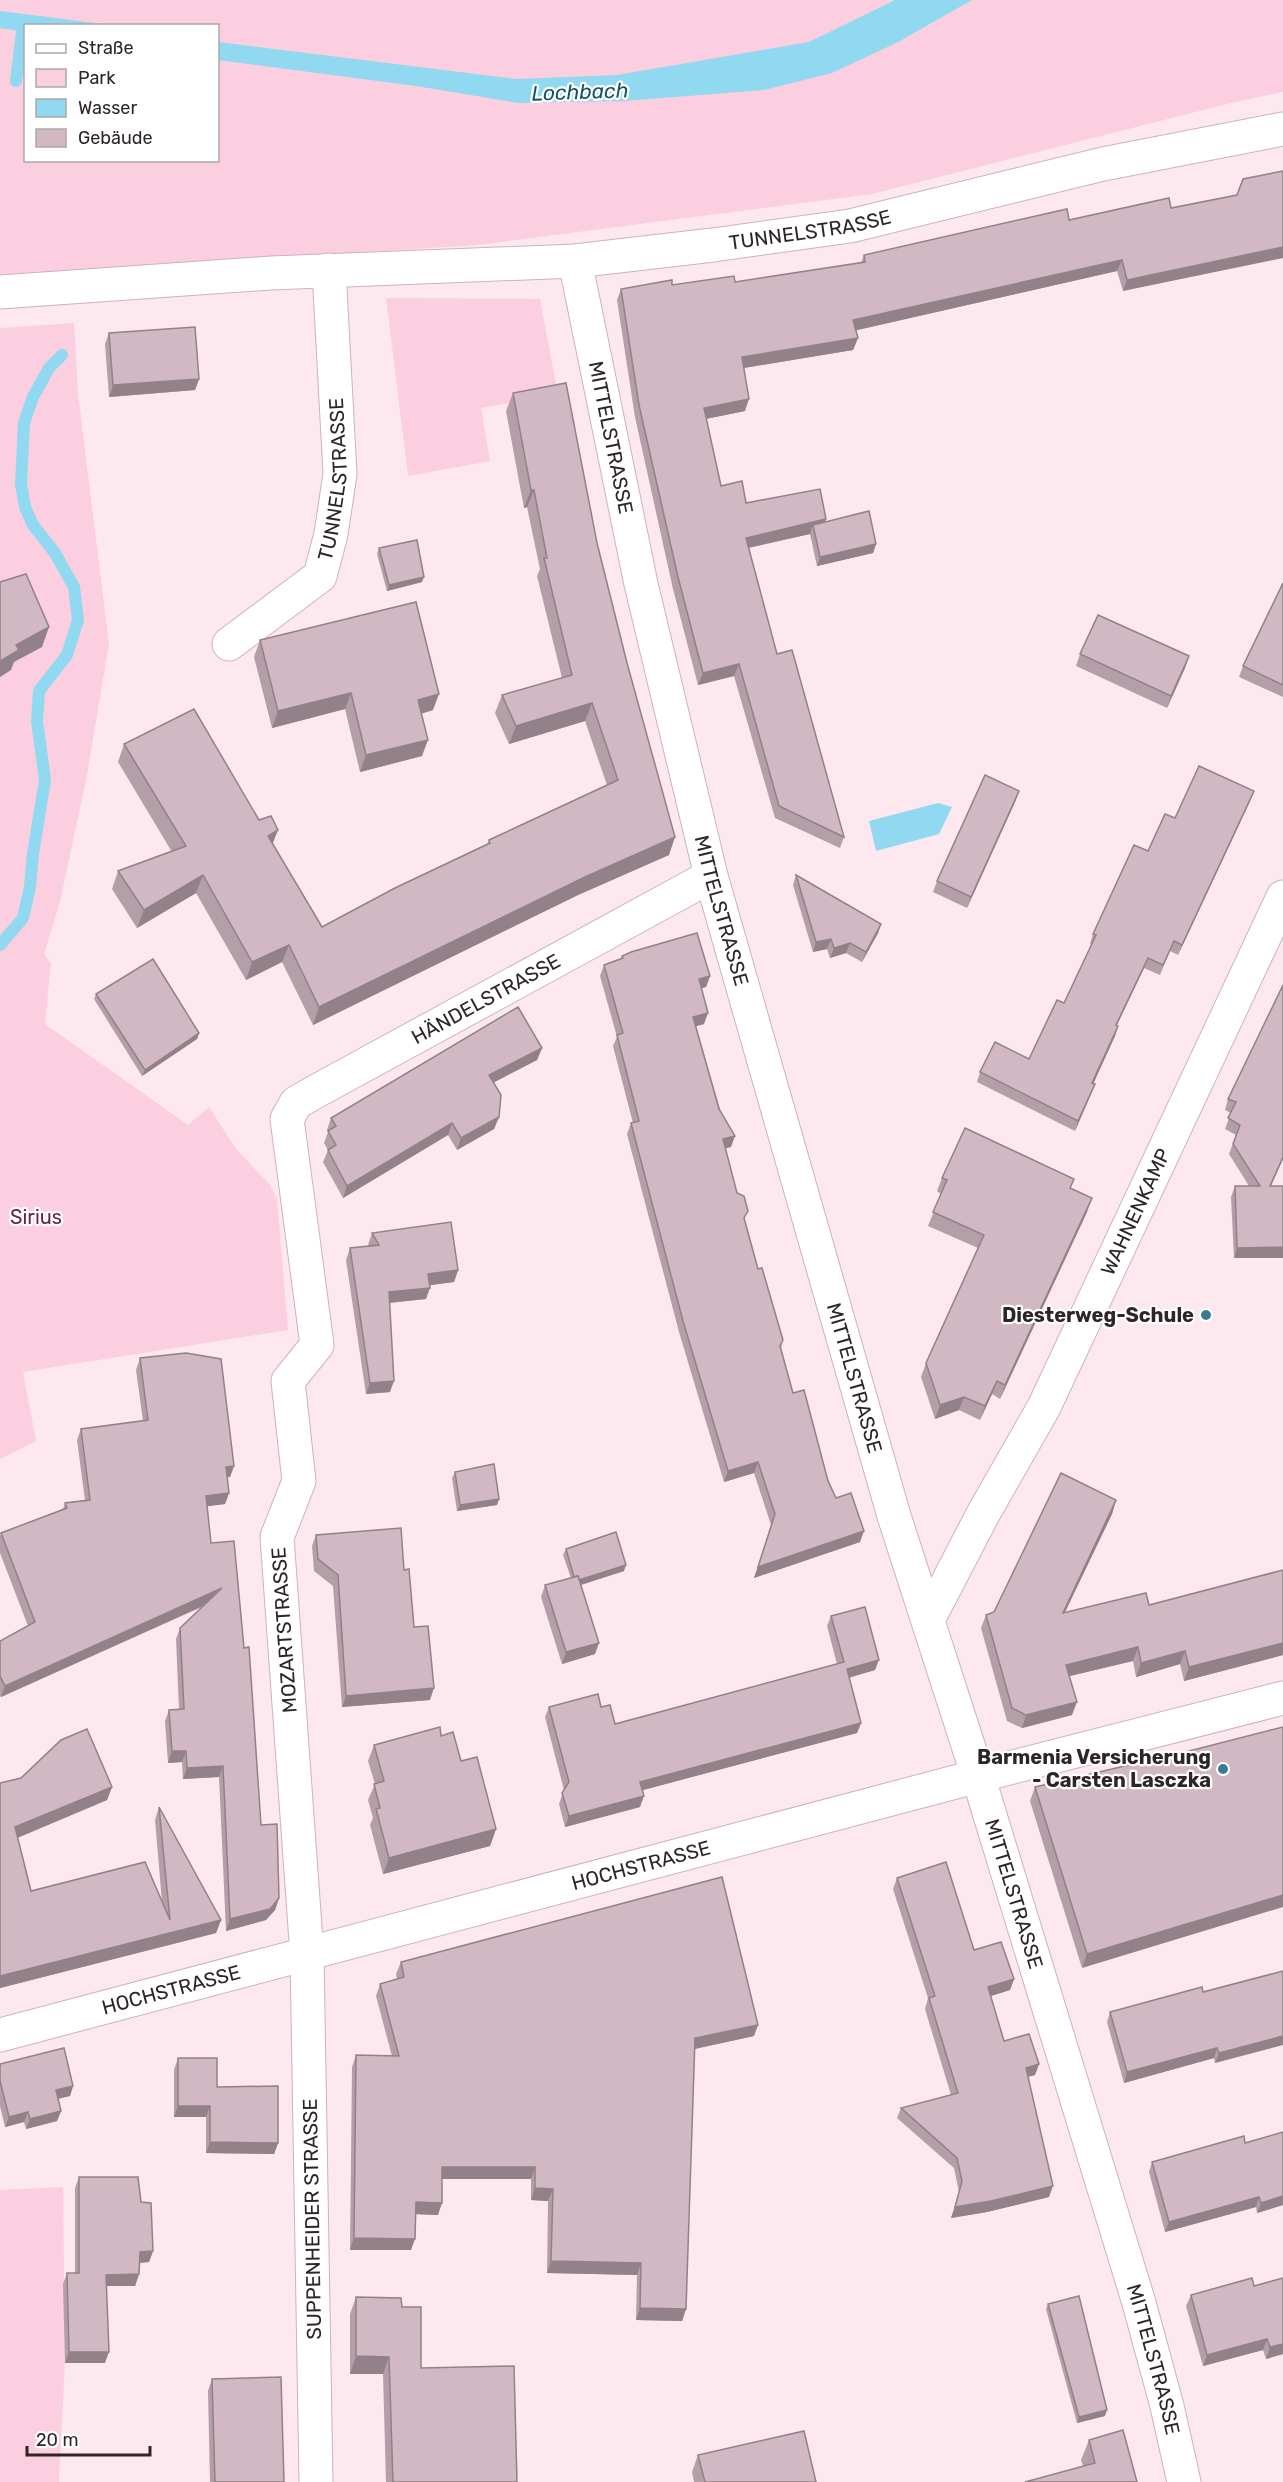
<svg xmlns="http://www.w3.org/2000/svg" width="1283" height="2482" viewBox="0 0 1283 2482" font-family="Rubik,sans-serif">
<rect width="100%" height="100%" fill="#fde8f0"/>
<!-- green -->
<g fill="#fbcee0" fill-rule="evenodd">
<path d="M0,0H1283V92L1231,103L872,194L478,245L301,256L0,280ZM26,26H218V160H26Z"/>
<path d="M386,298L540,299L558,395L481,408L490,461L408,476Z"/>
<path d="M74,323L78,393L109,644L87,775L69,860L60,902L44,954L51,963L45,1024L188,1125L209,1107L236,1149L270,1185L277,1199L288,1330L23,1372L36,1441L0,1459V328Z"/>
<path d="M63,2187L65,2363L59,2482H0V2190Z"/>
</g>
<!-- water -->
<g fill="#90d9f1">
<path d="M895,0H972L898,42L832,73L764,90L624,101L519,103L416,86L218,60V42L517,79L617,75L809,42Z"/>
<path d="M0,11L110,25L26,26L25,32L0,28Z"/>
<path d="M938,803L952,807L939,834L876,851L869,821Z"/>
</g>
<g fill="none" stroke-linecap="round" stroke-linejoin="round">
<!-- stream -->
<g stroke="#90d9f1" stroke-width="12">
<path d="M16,81L23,24"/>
<path d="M0,945L23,918L30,887L33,854L45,780L37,721L39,691L67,655L78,620L74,587L55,553L33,525L25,507L21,484L24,423L33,397L49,368L62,355"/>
</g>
<defs>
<g id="street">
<path id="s1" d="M575,261L641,584L711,876L894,1516L978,1776L1139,2303L1167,2406L1184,2482"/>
<path id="s2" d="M0,292L271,273L575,261L713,245L850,226L1103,164L1283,129"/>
<path id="s3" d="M229,644L320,576L331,534L340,474L329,270"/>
<path id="s4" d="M929,1618L983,1514L1044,1407L1283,897"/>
<path id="s5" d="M0,2035L978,1776L1283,1698"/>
<path id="s6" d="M316,2482L307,1955L277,1537L299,1481L288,1381L317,1345L287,1119L296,1103L313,1093L711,876"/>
</g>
</defs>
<!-- street casing -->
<use href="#street" stroke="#ccb3bd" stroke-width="35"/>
<!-- street -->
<use href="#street" stroke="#fff" stroke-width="33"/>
</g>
<!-- wall -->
<g fill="#b49ea7">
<path d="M1283,171L1123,291L1117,271L856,330L858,338L853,350L744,368L745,411L706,419L721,486L746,503L825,522L876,544L873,553L817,566L810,534L749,548L777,654L844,837L840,848L775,818L734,676L698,685L673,589L635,417L617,300L621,289L735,282L861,263L864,255L1069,220L1171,208L1237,195Z"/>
<path d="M109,333L199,379L195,390L109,397L105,344Z"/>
<path d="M513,393L597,543L669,855L578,895L313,1025L282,962L246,980L196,893L137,928L112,889L118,871L172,852L118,762L124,744L273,844L322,927L487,845L489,840L607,785L585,721L509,744L495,713L502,695L562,678L537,576L540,569L527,507L524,508L506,411Z"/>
<path d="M379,548L422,582L387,591L377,554Z"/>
<path d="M1283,583V697L1239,677L1243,666Z"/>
<path d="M260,640L433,710L421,714L422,756L360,772L345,709L272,728L254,657Z"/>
<path d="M1080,654L1189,656L1185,668L1167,708L1076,666Z"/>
<path d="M1019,791L1015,802L967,908L933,892L937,881Z"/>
<path d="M1250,801L1178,955L1170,951L1160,975L1144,968L1117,1025L1118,1026L1115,1036L1093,1084H1095L1091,1094L1075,1131L977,1082L980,1072L1029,1059L1064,1003L1092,945L1090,944L1093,934L1148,851L1175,818Z"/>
<path d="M796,875L881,924L878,933L862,962L846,953L830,958L827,949L813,952L793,885Z"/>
<path d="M622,956L710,976L706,987L701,988L704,1024L696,1026L731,1147L725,1148L758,1269L783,1340L781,1348L793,1393L836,1498L860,1542L754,1578L771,1525L754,1473L724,1482L679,1332L627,1134L631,1123H633L613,1046L617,1037L600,976L604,965L621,959Z"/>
<path d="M1283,985V1159L1271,1186L1234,1258L1231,1197L1235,1186H1249L1229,1154L1236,1135L1225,1129L1231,1113L1225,1110L1228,1099Z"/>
<path d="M96,994L199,1033L197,1039L142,1076L94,999Z"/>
<path d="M542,1048L537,1060L494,1082L499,1117L494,1129L457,1150L448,1135L343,1198L323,1162L328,1150L324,1143L328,1132L327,1130L331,1118Z"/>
<path d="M942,1178L1071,1188L1087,1212L1000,1399L992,1394L980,1420L959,1410L935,1419L921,1377L926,1363L978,1248L928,1226L941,1194L937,1191Z"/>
<path d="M372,1233L458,1270L454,1282L429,1285L426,1299L390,1303V1392L366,1394L346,1260L350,1248L369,1246L368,1245Z"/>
<path d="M140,1358L234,1466L230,1477H227L229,1493L225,1504L207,1506L211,1543L261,1825L279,1898L275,1910L266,1920L226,1931L219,1777L183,1779L182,1762L168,1763L165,1721L169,1710L179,1709L176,1639L180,1628L204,1606L1,1697L0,1696V1641L28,1626L0,1553V1536L1,1533L63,1509L65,1503L85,1500L77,1440L81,1429L143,1421L136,1370Z"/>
<path d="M455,1472L499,1499L497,1505L457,1511L452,1478Z"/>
<path d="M1116,1500L1112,1514L1064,1613L1149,1605L1283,1570V1655L1184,1681L1180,1664L1136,1677L1133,1661L1070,1676L1072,1715L1022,1728L1007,1721L981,1628L986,1615L994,1612Z"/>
<path d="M316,1535L404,1570L414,1627L430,1700L342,1707L333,1586L314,1571L312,1546Z"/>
<path d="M566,1549L624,1571L581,1585L595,1654L562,1664L541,1597L545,1585L571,1578L563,1555Z"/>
<path d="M831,1616L875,1670L849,1678L861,1723L857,1733L642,1790L640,1807L565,1827L559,1804L564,1790L545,1717L549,1707H601L615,1724L837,1664L827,1626Z"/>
<path d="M441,1736L461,1761L496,1829L490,1846L383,1874L370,1825L373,1818L368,1800L375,1784L368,1761L374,1745Z"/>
<path d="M1193,1750L1082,1968L1030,1801L1035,1787Z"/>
<path d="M0,1783L112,1787L107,1800L17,1838L31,1891L162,1902L155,1820L159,1807L221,1920L216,1933L0,1988Z"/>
<path d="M897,1878L974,1950L1014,1979L1010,1990L991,1996L1004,2041L1039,2064L1035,2075L1028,2077L1049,2197L987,2212L951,2218L959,2192L954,2168L897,2118L901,2108L951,2095L925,2009L928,1998L893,1889Z"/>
<path d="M401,1962L754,2036L694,2049L686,2309L682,2321L636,2320L637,2275L547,2273L548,2201L531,2200V2179H442L438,2215L416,2214L411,2250H350L352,2067L356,2055L392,2056L376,1996L380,1984L397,1979L396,1974Z"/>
<path d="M1283,1971L1215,2063L1214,2058L1124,2083L1107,2022L1110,2012L1203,1992Z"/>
<path d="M178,2058L278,2143L274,2154L206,2153V2117H174V2070Z"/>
<path d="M0,2064L73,2086L70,2096L58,2099L61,2111L57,2121L26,2129L24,2122L5,2127L0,2106Z"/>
<path d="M1283,2132V2205L1257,2213L1256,2207L1165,2232L1149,2172L1152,2162L1245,2143Z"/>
<path d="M79,2177L141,2202L153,2251L149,2262L140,2263L139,2274L135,2286H107L105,2363H65L63,2284L67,2273H75V2188Z"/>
<path d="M1283,2278V2354L1266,2359L1263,2350L1203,2366L1186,2306L1191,2295L1254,2286Z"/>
<path d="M356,2297L402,2307L421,2368L517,2482H386L383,2374H350V2314Z"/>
<path d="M1048,2304L1105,2416L1077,2423L1046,2309Z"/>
<path d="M212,2379L284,2482H210L208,2391Z"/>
<path d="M1089,2440L1137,2482L1083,2466L1081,2460Z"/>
<path d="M698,2455L816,2482H694L692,2472Z"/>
</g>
<!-- shaded-wall -->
<g fill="#928188">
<path d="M1283,247V258L1123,291L1127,280Z"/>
<path d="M1122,260L1117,271L849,332L853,320Z"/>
<path d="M858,338L853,350L737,369L742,357Z"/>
<path d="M199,379L195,390L109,397L113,385Z"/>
<path d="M749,399L745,411L700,420L704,408Z"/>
<path d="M531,490H534L527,507L524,508Z"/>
<path d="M826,519L822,531L813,525L810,534L742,549L746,538Z"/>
<path d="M876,544L873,553L817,566L820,557Z"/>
<path d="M424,577L422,582L387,591L389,585Z"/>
<path d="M49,627L42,647L14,662L11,670L0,677V661L16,645Z"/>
<path d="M1189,656L1185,668L1167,708L1171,696Z"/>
<path d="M739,664L734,676L698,685L703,673Z"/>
<path d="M351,693L345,709L272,728L278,711Z"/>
<path d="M439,694L433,710L412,716L418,700Z"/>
<path d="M592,703L585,721L509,744L516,726Z"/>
<path d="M428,740L422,756L360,772L366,755Z"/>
<path d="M1019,791L1015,802L967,908L971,897Z"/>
<path d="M1254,791L1250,801L1178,955L1182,945Z"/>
<path d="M278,830L271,848L268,836Z"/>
<path d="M675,837L669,855L578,895L313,1025L319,1007L585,877Z"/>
<path d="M203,875L196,893L137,928L144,910Z"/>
<path d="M881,924L878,933L862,962L866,952Z"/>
<path d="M831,939L827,949L813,952L816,942Z"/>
<path d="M850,943L846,953L830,958L834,948Z"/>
<path d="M289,945L282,962L246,980L252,962Z"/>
<path d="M1148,958L1144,968L1112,1035L1116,1025Z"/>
<path d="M710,976L706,987L695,990L699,979Z"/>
<path d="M708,1013L704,1024L689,1028L693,1017Z"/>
<path d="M1118,1026L1115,1036L1089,1093L1092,1083Z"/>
<path d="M199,1033L197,1039L142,1076L145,1070Z"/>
<path d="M542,1048L537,1060L485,1087L489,1075Z"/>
<path d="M1095,1084L1091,1094L1075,1131L1078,1121Z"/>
<path d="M499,1117L494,1129L457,1150L461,1138Z"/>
<path d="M452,1123L448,1135L343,1198L347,1186Z"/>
<path d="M735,1136L731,1147L718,1150L723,1139Z"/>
<path d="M1283,1157V1159L1266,1196L1270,1186Z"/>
<path d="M1092,1198L1087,1212L1000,1399L1005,1385Z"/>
<path d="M1283,1247V1258H1234L1237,1248Z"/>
<path d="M458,1270L454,1282L424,1286L428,1274Z"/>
<path d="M430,1288L426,1299L385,1303L389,1292Z"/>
<path d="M394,1381L390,1392L366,1394L370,1383Z"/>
<path d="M997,1381L992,1394L980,1420L985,1406Z"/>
<path d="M964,1397L959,1410L935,1419L940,1405Z"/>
<path d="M758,1462L754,1473L724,1482L728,1471Z"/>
<path d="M234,1466L230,1477L222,1478L226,1467Z"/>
<path d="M229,1493L225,1504L202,1507L206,1496Z"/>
<path d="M499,1499L497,1505L457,1511L460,1505Z"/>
<path d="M1116,1500L1112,1514L1058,1627L1063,1613Z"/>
<path d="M864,1531L860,1542L754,1578L758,1567Z"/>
<path d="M626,1565L624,1571L574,1587L576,1581Z"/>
<path d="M222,1588L218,1599L1,1697L5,1686Z"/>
<path d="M599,1643L595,1654L562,1664L566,1652Z"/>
<path d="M1283,1643V1655L1184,1681L1189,1667Z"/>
<path d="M1138,1647L1133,1661L1061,1678L1066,1665Z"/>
<path d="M1185,1651L1180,1664L1136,1677L1141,1663Z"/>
<path d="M879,1660L875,1670L843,1679L847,1669Z"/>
<path d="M434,1688L430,1700L342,1707L346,1696Z"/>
<path d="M1077,1702L1072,1715L1022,1728L1026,1715Z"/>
<path d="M861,1723L857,1733L636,1792L640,1782Z"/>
<path d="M172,1751H186L182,1762L168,1763Z"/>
<path d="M223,1766L219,1777L183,1779L187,1768Z"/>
<path d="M112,1787L107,1800L10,1841L15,1827Z"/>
<path d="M644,1796L640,1807L565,1827L569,1816Z"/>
<path d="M496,1829L490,1846L383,1874L389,1858Z"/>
<path d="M1283,1895V1907L1082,1968L1087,1954Z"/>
<path d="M279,1898L275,1910L266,1920L226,1931L230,1919Z"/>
<path d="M221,1920L216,1933L0,1988V1976Z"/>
<path d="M1014,1979L1010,1990L984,1998L988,1987Z"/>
<path d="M758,2025L754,2036L690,2050L695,2038Z"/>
<path d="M1283,2036V2045L1215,2063L1219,2053Z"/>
<path d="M1217,2048L1214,2058L1124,2083L1127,2072Z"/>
<path d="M1039,2064L1035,2075L1022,2078L1026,2068Z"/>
<path d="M73,2086L70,2096L52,2100L56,2090Z"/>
<path d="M178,2106H210L206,2117H174Z"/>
<path d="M61,2111L57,2121L26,2129L30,2119Z"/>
<path d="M28,2112L24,2122L5,2127L9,2117Z"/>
<path d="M210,2142L278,2143L274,2154L206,2153Z"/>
<path d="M442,2167H535L531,2179H438Z"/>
<path d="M1053,2186L1049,2197L987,2212L951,2218L955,2207Z"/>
<path d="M535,2188L553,2189L548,2201L531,2200Z"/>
<path d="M1283,2196V2205L1257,2213L1261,2203Z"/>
<path d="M1259,2197L1256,2207L1165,2232L1169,2222Z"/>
<path d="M416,2202L442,2203L438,2215L412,2214Z"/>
<path d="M354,2238L415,2239L411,2250H350Z"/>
<path d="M153,2251L149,2262L136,2263L140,2252Z"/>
<path d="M551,2261L641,2263L637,2275L547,2273Z"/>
<path d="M139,2274L135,2286H102L106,2275Z"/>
<path d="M640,2308L686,2309L682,2321L636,2320Z"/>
<path d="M1267,2339L1263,2350L1203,2366L1207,2355Z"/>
<path d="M1283,2344V2354L1266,2359L1270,2347Z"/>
<path d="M69,2352H109L105,2363H65Z"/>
<path d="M356,2356L389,2357L383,2374H350Z"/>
<path d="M1107,2410L1105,2416L1077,2423L1079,2417Z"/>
</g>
<!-- building -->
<g fill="#d1b8c2" stroke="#928188" stroke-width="1.5">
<path d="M1283,171V247L1127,280L1122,260L853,320L858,338L742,357L749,399L704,408L721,486L742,481L746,503L820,489L826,519L746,538L777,654L792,650L844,837L779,806L739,664L703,673L678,577L639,405L621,289L672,280V285L734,276L735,282L865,262L864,255L1067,209L1069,220L1169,198L1171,208L1237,195L1243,179Z"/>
<path d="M195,327L199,379L113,385L109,333Z"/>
<path d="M566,383L597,543L627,663L675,837L585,877L319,1007L289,945L252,962L203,875L144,910L118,871L186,846L124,744L194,709L259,820L271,816L278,830L268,836L322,927L395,888L490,843L489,840L618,780L592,703L516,726L502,695L572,675L544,558H547L534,490H531L513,393Z"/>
<path d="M869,511L876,544L820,557L813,525Z"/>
<path d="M417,540L424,577L389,585L379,548Z"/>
<path d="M26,574L49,627L16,645L19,650L0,661V582Z"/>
<path d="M1283,583V685L1243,666Z"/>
<path d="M416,602L439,694L418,700L428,740L366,755L351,693L278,711L260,640Z"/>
<path d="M1098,615L1189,656L1171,696L1080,654Z"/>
<path d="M1199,766L1254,791L1182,945L1174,941L1163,965L1148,958L1116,1025L1118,1026L1092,1083L1095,1084L1078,1121L980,1072L995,1042L1029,1059L1057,1000L1064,1003L1096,935L1093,934L1134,845L1148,851L1165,814L1175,818Z"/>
<path d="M985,775L1019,791L971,897L937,881Z"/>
<path d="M796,875L881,924L866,952L850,943L834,948L831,939L816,942Z"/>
<path d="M697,933L710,976L699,979L708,1013L693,1017L719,1109L735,1136L723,1139L737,1193L744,1196L748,1211L744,1218L758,1269L762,1268L783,1340L780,1346L793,1393L804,1390L828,1481L836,1498L851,1493L864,1531L758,1567L775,1514L758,1462L728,1471L683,1321L631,1123L639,1121L617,1035L623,1033L604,965L623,958L622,956L631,952Z"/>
<path d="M153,959L199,1033L145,1070L96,994Z"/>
<path d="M1283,985V1157L1270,1186H1283V1247L1237,1248L1235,1186H1260L1233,1144L1240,1125L1228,1118L1236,1102L1228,1099Z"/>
<path d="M518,1007L542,1048L489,1075L501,1095L499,1117L461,1138L452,1123L347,1186L328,1150L336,1145L328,1131L336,1126L331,1118Z"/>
<path d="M965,1128L1074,1179L1070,1188L1092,1198L1005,1385L997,1381L985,1406L964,1397L940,1405L926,1363L984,1235L933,1212L947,1180L942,1178Z"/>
<path d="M451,1222L458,1270L428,1274L430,1288L389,1292L394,1381L370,1383L350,1248L379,1245L372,1233Z"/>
<path d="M186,1353L221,1359L234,1466L226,1467L229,1493L206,1496L211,1543L234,1541L244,1648L249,1647L261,1825L277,1824L279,1898L270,1909L230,1919L223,1766L187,1768L186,1751H172L169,1710L184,1709L180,1628L222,1588L5,1686L0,1676V1641L35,1622L1,1533L67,1508L65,1503L90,1500L81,1429L148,1420L140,1358Z"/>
<path d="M494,1464L499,1499L460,1505L455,1472Z"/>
<path d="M1061,1473L1116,1500L1063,1613L1146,1593L1149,1605L1283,1570V1643L1189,1667L1185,1651L1141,1663L1138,1647L1066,1665L1077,1702L1026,1715L1012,1708L986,1615L994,1612Z"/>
<path d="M401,1528L404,1570L409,1569L414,1627L428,1626L434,1688L346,1696L338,1575L318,1559L316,1535Z"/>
<path d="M616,1532L626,1565L579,1580L578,1576L574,1577L566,1549Z"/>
<path d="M578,1576L599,1643L566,1652L545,1585Z"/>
<path d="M865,1607L879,1660L847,1669L861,1723L640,1782L644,1796L569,1816L562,1793L569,1782L549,1707L598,1694L601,1707L610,1705L615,1724L844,1662L831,1616Z"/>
<path d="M440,1727L441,1736L453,1732L461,1761L477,1757L496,1829L389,1858L376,1809L380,1808L374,1784L384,1781L374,1745Z"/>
<path d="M1283,1727V1895L1087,1954L1035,1787L1193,1750Z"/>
<path d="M87,1729L112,1787L15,1827L31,1891L145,1862L170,1920L159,1807L221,1920L0,1976V1783L21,1778L61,1740Z"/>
<path d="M946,1862L974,1950L1001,1942L1014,1979L988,1987L1004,2041L1029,2034L1039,2064L1026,2068L1053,2186L991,2201L955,2207L962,2181L957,2158L901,2108L958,2093L929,1998L935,1996L897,1878Z"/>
<path d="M722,1877L758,2025L695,2038L686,2309L640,2308L641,2263L551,2261L553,2189L535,2188V2167H442V2203L416,2202L415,2239L354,2238L356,2055L399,2056L380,1984L404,1977L401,1962Z"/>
<path d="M1283,1971V2036L1219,2053L1217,2048L1127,2072L1110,2012L1202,1987L1203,1992Z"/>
<path d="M64,2048L73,2086L56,2090L61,2111L30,2119L28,2112L9,2117L0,2081V2064Z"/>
<path d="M178,2058H217V2087L278,2086V2143L210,2142V2106H178Z"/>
<path d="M1283,2132V2196L1261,2203L1259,2197L1169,2222L1152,2162L1244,2136L1245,2143Z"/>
<path d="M79,2177H138L141,2202L151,2203L153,2251L140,2252L139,2274L106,2275L109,2352H69L67,2273H79Z"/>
<path d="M1252,2278L1254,2286L1283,2278V2344L1270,2347L1267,2339L1207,2355L1191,2295Z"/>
<path d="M1079,2296L1107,2410L1079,2417L1048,2304Z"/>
<path d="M356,2297L401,2298L402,2307H421V2368L514,2366L517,2482H393L389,2357L356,2356Z"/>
<path d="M281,2377L284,2482H215L212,2379Z"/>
<path d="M1123,2430L1137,2482H1025L1095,2463L1089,2440Z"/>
<path d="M804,2431L816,2482H705L698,2455Z"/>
</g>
<!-- markers -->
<g fill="#3b7b8f" stroke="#fff" stroke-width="2">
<circle cx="1206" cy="1315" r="6"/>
<circle cx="1223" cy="1769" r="6"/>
</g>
<g text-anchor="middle" stroke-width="4.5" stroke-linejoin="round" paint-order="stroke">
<!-- street labels -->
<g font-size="20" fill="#2e2529" stroke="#fff">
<text dy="7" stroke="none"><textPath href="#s2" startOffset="813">TUNNELSTRASSE</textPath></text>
<text dy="7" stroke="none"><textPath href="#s1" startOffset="180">MITTELSTRASSE</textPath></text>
<text dy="7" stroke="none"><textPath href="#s3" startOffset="212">TUNNELSTRASSE</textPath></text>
<text dy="7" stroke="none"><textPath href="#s1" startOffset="666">MITTELSTRASSE</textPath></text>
<text dy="7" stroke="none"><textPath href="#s6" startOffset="1616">HÄNDELSTRASSE</textPath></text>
<text dy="7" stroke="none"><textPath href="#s4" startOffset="456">WAHNENKAMP</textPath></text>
<text dy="7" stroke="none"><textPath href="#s1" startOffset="1152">MITTELSTRASSE</textPath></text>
<text transform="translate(284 1630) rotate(-94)" y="7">MOZARTSTRASSE</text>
<text dy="7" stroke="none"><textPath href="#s5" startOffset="663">HOCHSTRASSE</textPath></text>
<text dy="7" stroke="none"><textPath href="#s1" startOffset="1692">MITTELSTRASSE</textPath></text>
<text dy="7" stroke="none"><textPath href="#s5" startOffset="177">HOCHSTRASSE</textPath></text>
<text transform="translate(312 2219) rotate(-91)" y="7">SUPPENHEIDER STRASSE</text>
<text dy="7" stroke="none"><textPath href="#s1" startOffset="2178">MITTELSTRASSE</textPath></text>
</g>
<!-- park labels -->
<g font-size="20" fill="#6a2246" stroke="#fff">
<text x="36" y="1224">Sirius</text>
</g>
<!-- poi labels -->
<g font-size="20" font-weight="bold" fill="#2e2529" stroke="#fff" text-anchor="end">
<text x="1194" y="1322">Diesterweg-Schule</text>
<text x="1211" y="1764">Barmenia Versicherung<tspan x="1211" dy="23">- Carsten Lasczka</tspan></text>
</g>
<!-- water labels -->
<g font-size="21" font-style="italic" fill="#155263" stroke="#fff">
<text transform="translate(580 92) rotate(-2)" y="7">Lochbach</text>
</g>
</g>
<!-- legend -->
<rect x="24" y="24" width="195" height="138" fill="#ffffff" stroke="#aba8a9" stroke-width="1.5"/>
<rect x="36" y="44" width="30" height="9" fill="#ffffff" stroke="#aba8a9" stroke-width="1.5"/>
<text x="78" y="54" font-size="18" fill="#2e2529">Straße</text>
<rect x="36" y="69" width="30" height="18" fill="#fbcee0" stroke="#aba8a9" stroke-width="1.5"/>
<text x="78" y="84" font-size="18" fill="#2e2529">Park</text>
<rect x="36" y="99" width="30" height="18" fill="#90d9f1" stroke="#aba8a9" stroke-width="1.5"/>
<text x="78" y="114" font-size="18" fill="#2e2529">Wasser</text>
<rect x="36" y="129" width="30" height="18" fill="#d1b8c2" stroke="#aba8a9" stroke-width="1.5"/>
<text x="78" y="144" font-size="18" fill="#2e2529">Gebäude</text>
<!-- scale -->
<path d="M27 2446v9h123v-9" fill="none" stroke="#2e2529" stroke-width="3"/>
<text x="36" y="2446" font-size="18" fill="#2e2529" stroke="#ffffff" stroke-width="4.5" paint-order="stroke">20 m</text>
</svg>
